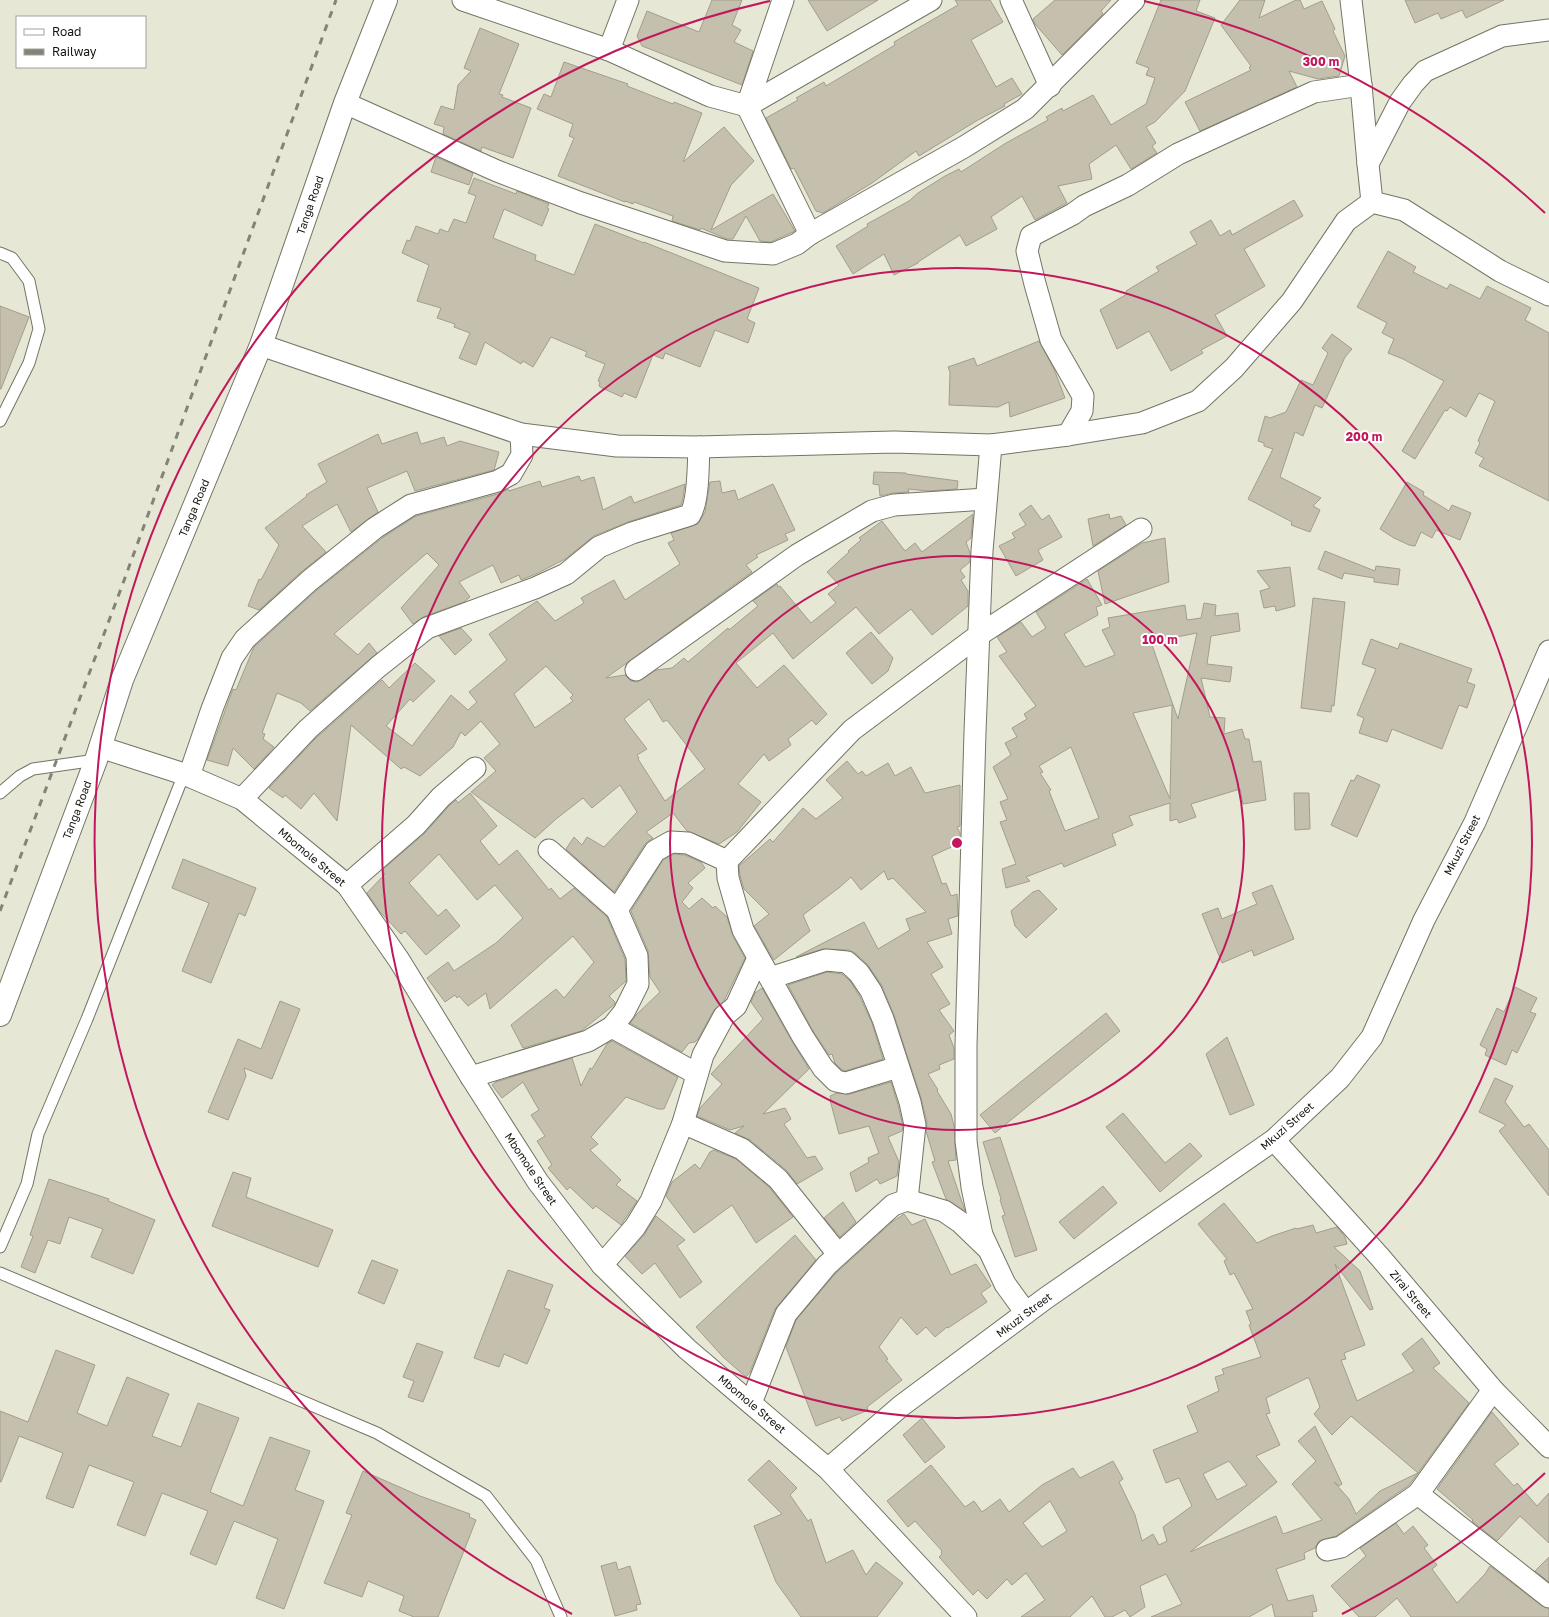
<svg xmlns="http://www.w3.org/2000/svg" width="1549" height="1617" viewBox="0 0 1549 1617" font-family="'Golos Text',sans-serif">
<rect width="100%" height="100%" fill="#e6e7d5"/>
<!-- building -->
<g fill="#c5bfae" stroke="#a39d8c" fill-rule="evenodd">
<path d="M712,0H742L732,25L741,30L734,42L753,51L742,85L642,46L637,36L647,11L699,32Z"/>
<path d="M808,0H878L827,31Z"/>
<path d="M955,0H990L1003,22L971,40L996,87L1012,78L1022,94L1004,104L1005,106L978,120L919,156L916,151L872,183L823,213L816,211L794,168L791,169L766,118L798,100L796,98L824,82L826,86L895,45L894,42L958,5Z"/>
<path d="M1055,0H1111L1101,11L1103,14L1062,55L1035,24L1033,19Z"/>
<path d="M1161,0H1200L1196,11L1215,18L1185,91L1155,122L1146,127L1156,143L1152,146L1157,153L1131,169L1116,145L1089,164L1092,179L1058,186L1067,203L1035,220L1022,196L991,217L997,229L966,246L960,235L918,262V263L894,275L884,254L853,274L836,246L868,226L867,224L909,201L918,193L945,176L959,169L961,172L1006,143L1048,120L1046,117L1062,108L1063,111L1093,95L1111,125L1146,104L1155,78L1146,75L1149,68L1136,63Z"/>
<path d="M1240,0H1265L1259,18L1296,0H1300L1304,9L1322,1L1335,29L1333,31L1345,56L1339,76L1318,79L1289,71L1297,87L1200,131L1185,102L1251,70L1249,68L1251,66L1221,25Z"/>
<path d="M1405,0H1504L1466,18L1462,10L1441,19L1438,13L1415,23Z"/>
<path d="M480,28L519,44L499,94L503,95L502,97L531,108L513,158L482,147L481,151L443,134L444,127L434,124L441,106L454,110L458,85L471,71L464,68Z"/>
<path d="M564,62L628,84L627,86L673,104L674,102L702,113L683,162L724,127L754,161L731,185L711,230L773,194L795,231L771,242L760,241L746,216L733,239H727L701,228L700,230L672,221L673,216L634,202L633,204L625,201V202L558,176L574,138L569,136L573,124L537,109L544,94L551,97Z"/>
<path d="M436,157L473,173L469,185L431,172Z"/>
<path d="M474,178L516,194L517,191L549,204L547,208L549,209L542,226L504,209L493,238L536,255L535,260L574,275L595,224L644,243V242L759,288L747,319L755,323L748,343L715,330L700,367L665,353L663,359L653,355L636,398L624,393L622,397L602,388L599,386L600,382L598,381L605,364L585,356L587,352L551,337L533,367L523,361L521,364L485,342L476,365L459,358L470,333L454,327L455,324L437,318L441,308L417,301L429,265L402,253L407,240L410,241L416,226L438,234L440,229L448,232L454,219L466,223L476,196L468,193Z"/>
<path d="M1294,200L1303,216L1244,249L1265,286L1215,315L1227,336L1201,350L1203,353L1171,371L1149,331L1117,349L1100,310L1127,294L1126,291L1159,271L1156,267L1197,244L1190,232L1211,220L1220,236L1230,230L1232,235Z"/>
<path d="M1388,251L1416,267L1413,272L1447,289L1450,284L1480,299L1487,286L1531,308L1525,320L1549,333V501L1479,466L1484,458L1475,453L1480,443L1478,441L1495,401L1479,393L1466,417L1450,407L1447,411L1445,410L1415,459L1402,451L1444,381L1403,359L1388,353L1394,339L1382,333L1387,323L1357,307Z"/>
<path d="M0,306L29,317L1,389H0Z"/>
<path d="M1332,334L1352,349L1345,357L1322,408L1315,405L1303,436L1295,432L1280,477L1321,498L1313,506L1320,510L1310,532L1291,525L1292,522L1248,499L1273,449L1264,446V443L1258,441L1265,416L1270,418L1286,412L1301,380L1313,385L1328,353L1322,348Z"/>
<path d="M1039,341L1054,369L1065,398L1010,417L1009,402L998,407L949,405L950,372L948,367L974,358L977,366Z"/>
<path d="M417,432L421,444L444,437L447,446L460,441L499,452L494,470L415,491L407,471L367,488L378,512L351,532L337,504L302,526L326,552L301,572L259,610L248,606L259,579L261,580L279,545L265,528L307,496L306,495L327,482L318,464L378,434L382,444Z"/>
<path d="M874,472L906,473V474L958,481L957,489L928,491L908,489L909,492L893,493L880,496L879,485L873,484Z"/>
<path d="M579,476L581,481L594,477L603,510L631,496L634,503L685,484L683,498L681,505L628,522L594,536L565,559L538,573L521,580L519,575L501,583L493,565L459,582L470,597L464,602L423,617L413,624L401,608L439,565L427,553L334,634L358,655L369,643L377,653L310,711L301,703L277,693L262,733L265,734L263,739L274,747L254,769L233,748L228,766L207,760L233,689L236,690L254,647L317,590L382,538L416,516L501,493L508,489L509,491L540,481L542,487Z"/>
<path d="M720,481L722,493L735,490L738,500L773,484L795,530L785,534L788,540L756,555L758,557L746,565L752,572L606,678L625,675L631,681L638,682L656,670L672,668L684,658L688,662L728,628L729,630L758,606L753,601L777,584L778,587L780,586L811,623L836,603L828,594L839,585L827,572L849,552L848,551L861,540L859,538L882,521L905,551L915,543L922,552L973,514L971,538L966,542L970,553V562L960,570L965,577L961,580L968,591V606L932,635L911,609L879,634L856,607L793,659L773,633L736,663L757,688L784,665L827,714L816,725L812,720L788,739L791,745L769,761L764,754L738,784L761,802L737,832L719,844L687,831L673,813L646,832L653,838L645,844L614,892L566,849L574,837L582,845L587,837L604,847L637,812L620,785L592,808L583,798L556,819L535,838L471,792L496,771L484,758L500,744L481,721L465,736L461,732L453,747L420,776L404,767L401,769L351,725L337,821L314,793L301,809L285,795L283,798L269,788L316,738L382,680L389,688L415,663L435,681L413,702L410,699L386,726L412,746L451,695L468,710L477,702L469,692L507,660L489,634L537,601L555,621L584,603L581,598L614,580L625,600L680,564L668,543L674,540L671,533L698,524L705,512L710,482ZM546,666L573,695L570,698L573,701L535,728L514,694ZM649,699L663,722L667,720L705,769L665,801L638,759L639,758L637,755L647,749L624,719Z"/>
<path d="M1407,482L1424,492L1423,495L1449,511L1452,505L1471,513L1460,540L1436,530L1432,538L1421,532L1415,546L1409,545L1394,538L1380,529Z"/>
<path d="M1031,505L1042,520L1049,515L1062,537L1038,550L1043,560L1016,576L999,546L1015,538L1012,533L1026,525L1019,514Z"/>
<path d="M1109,514L1110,519L1121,516L1126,525L1093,546L1088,519Z"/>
<path d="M1165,538L1169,582L1105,604L1098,571L1142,543Z"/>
<path d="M1325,551L1375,571L1376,566L1400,569L1398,585L1374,582V578L1344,573L1342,579L1318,569Z"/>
<path d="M1290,567L1295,606L1276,611L1275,606L1264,608L1260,591L1270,588L1257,571Z"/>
<path d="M1087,579L1102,605L1096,607L1098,615L1064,634L1085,667L1115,655L1102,630L1110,627L1108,618L1185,605L1187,620L1201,618L1204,603L1216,605L1215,616L1238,613L1240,631L1211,636L1207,664L1232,667L1230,682L1201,678L1210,717L1225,718L1224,734L1242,729L1245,739H1249L1253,762L1261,761L1266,800L1243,804L1240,789L1191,804L1196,817L1179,823L1177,819L1170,821V803L1129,816L1133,825L1112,834L1116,845L1064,867L1062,863L1026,877L1030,881L1006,888L1002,869L1016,864L1000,822L1007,820L1000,802L1008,799L993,767L1011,755L1005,743L1017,737L1012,728L1027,719L1024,714L1036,706L999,656L1007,652L997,637L1021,622L1032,637L1046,628L1036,612ZM1197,633L1178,719L1173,705L1172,706L1170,799L1133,713L1173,705L1151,642ZM1071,747L1099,818L1065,831L1049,791L1051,790L1040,773L1043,772L1039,766Z"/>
<path d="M1313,598L1345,602L1334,706L1332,705L1331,712L1301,708Z"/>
<path d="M461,628L472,640L455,655L439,636Z"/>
<path d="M871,632L893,658L888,671L872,684L846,653Z"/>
<path d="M1371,639L1398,649L1400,643L1472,669L1467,682L1475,685L1467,708L1459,705L1442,749L1392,729L1387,742L1359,733L1364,718L1357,715L1376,669L1362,664Z"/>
<path d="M847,761L858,774L862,771L866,776L888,763L895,776L911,767L925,793L960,785V826L957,827L960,833V843L932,856L942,884L946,883L951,896L957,894L958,916L948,919L952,934L927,942L943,967L931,974L950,1004L939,1010L954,1031L949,1035L954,1048V1059L939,1065L940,1069L928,1074L938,1090L937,1091L951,1114L954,1126L956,1160L948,1161L965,1211L946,1199L932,1162L935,1161L926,1131L927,1122L921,1098L894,1015L881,984L867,964L855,953L849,950L823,949L796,957L864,922L878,949L910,930L906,919L926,912L893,878L888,880L884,871L861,890L851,877L840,887L803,915L810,931L774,960L754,926L769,914L744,889L740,876L739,866L770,839L773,842L803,808L816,819L843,798L826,780Z"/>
<path d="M1357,775L1380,785L1357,837L1331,825L1351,780L1354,781Z"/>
<path d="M470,793L497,826L480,841L499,865L517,850L549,890L551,888L560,899L574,888L607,917L625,959L626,981L609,996L615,1002V1004L581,1031L523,1048L511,1025L556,989L564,998L594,962L573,936L490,1009L486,993L468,1006L459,996L457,998L455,995L445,1002L427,978L448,962L454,971L496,943L523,918L495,885L477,900L439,854L409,883L438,916L446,909L460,926L426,955L405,931L401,934L380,912L367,893L385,874L382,870L424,834L449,806L456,800L458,803Z"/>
<path d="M1294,793H1309L1310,829L1295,830Z"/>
<path d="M674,854L685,855L701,862L705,868L688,883L693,888L682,902L689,909L702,898L713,908L715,906L727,917L733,936L745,958L724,1001L714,1010L698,1039L695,1042L689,1043L682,1052L630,1023L636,1015L660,992L650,977L648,951L631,911L663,860Z"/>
<path d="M183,859L256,888L245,916L239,913L211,983L182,971L209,903L172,888Z"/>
<path d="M1272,885L1294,939L1254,956L1252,950L1222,963L1202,914L1218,908L1222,919L1257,904L1252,893Z"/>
<path d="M1039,890L1057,909L1026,938L1015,926L1011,911L1033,892Z"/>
<path d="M827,972L842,974L850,981L860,997L872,1023L883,1059L845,1071L842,1070L835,1063L832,1054L829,1055L813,1031L788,985Z"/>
<path d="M1515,987L1537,998L1530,1012L1536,1014L1517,1053L1512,1050L1506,1065L1485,1055L1487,1049L1480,1045L1497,1008L1504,1012Z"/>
<path d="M762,988L793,1043L809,1069L763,1114L785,1108L791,1119L784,1124L807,1158L815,1156L823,1169L797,1184L786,1170L750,1140L735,1133L744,1126L730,1130L697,1116L700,1108L722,1084L711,1074L763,1019L751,1002L755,993Z"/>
<path d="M280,1001L300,1009L272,1079L244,1068L246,1076L228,1120L208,1112L238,1039L261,1049Z"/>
<path d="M1106,1013L1120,1031L995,1133L980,1115Z"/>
<path d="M1227,1037L1254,1105L1230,1115L1206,1054Z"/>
<path d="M612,1041L678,1077L664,1109H658L626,1097L591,1137L598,1144L590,1150L621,1180L616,1185L637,1201L621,1225L596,1206L593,1209L570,1187L567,1190L548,1168L552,1165L537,1141L545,1136L531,1115L539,1110L523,1082L502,1098L492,1085L496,1082L572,1058L581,1086L590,1068L592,1069L607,1044Z"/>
<path d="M1495,1078L1513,1086L1505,1102L1524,1127L1529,1124L1549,1150V1196L1499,1131L1506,1125L1479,1112Z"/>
<path d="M891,1082L898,1105L903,1126L902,1131L888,1137L899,1162L897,1176L880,1184L877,1179L856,1192L850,1173L869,1162L868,1158L879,1153L869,1126L839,1134L830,1100H831L830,1096L837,1093L850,1094Z"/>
<path d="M1123,1113L1165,1163L1190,1143L1202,1156L1160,1192L1106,1127Z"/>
<path d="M1000,1137L1037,1250L1015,1257L1002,1216L1005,1215L1000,1200L1001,1199L983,1142Z"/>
<path d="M714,1150L736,1159L769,1187L793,1217L756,1243L732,1205L694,1233L666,1196L672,1182L695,1164L700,1169L710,1152Z"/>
<path d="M233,1172L251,1178L246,1197L333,1230L318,1267L212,1226Z"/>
<path d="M49,1179L109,1199L108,1201L155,1220L133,1274L91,1257L103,1229L69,1217L60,1244L48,1240L35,1273L21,1267L33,1236L30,1235Z"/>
<path d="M1103,1186L1117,1203L1074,1239L1059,1222Z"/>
<path d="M843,1202L856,1222L840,1237L824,1218Z"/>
<path d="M1224,1203L1257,1243L1272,1236L1296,1228L1297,1229L1313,1225L1316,1233L1337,1227L1345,1237L1347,1244L1334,1247L1360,1271L1373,1309L1370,1310L1335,1264L1365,1345L1344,1353L1346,1359L1341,1360L1357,1401L1414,1371L1402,1354L1422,1338L1440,1363L1433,1368L1469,1403L1418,1473L1351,1416L1332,1435L1314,1414L1320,1407L1309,1378H1307L1266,1398L1270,1413L1266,1414L1280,1445L1256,1456L1277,1482L1190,1552L1276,1516L1283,1534L1322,1520L1292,1484L1316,1461L1298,1441L1315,1426L1342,1484L1339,1486L1334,1482L1349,1499L1356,1514L1380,1491L1418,1473L1409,1485L1336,1536L1319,1541L1315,1548L1304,1553L1305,1559L1276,1569L1288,1601L1313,1595L1317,1611L1312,1612L1313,1617H1275L1272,1604L1249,1617H1151L1182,1604L1166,1574L1140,1586L1145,1607L1130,1617L1125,1610L1112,1617H1105L1092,1596L1070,1617H1021L1045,1600L1026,1573L1012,1585L1007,1579L987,1599L978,1590L973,1595L939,1557L942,1554L941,1552L942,1551L915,1521L908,1527L887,1501L931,1465L965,1507L974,1501L982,1512L1000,1499L1009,1512L1042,1485L1073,1468L1080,1478L1113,1461L1123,1479L1119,1482L1135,1515L1142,1541L1153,1534L1159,1545L1167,1541L1163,1527L1192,1506L1179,1478L1166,1483L1153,1450L1198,1432L1187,1406L1219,1391L1215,1377L1224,1374L1222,1369L1261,1357L1249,1325L1251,1324L1246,1311L1253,1309L1234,1273L1230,1275L1224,1261L1227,1259L1198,1224ZM1229,1461L1247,1485L1217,1500L1203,1474ZM1050,1501L1067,1531L1042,1547L1023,1523Z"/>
<path d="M904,1214L912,1225L925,1219L951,1275L976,1264L991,1286L981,1293L987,1302L948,1328L947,1327L935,1337L926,1327L917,1335L901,1317L879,1347L888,1359L886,1360L902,1380L867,1407L868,1410L842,1421L840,1417L816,1426L786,1347L796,1320L836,1273L892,1222Z"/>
<path d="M656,1216L685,1240L677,1246L702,1282L680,1298L655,1263L642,1274L625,1256L644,1235Z"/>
<path d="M795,1235L816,1260L775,1309L750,1372L746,1377L723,1357L696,1327Z"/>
<path d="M372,1260L398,1270L384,1304L358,1293Z"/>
<path d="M508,1270L553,1285L544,1308L550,1310L527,1364L504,1354L499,1367L474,1358Z"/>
<path d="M417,1343L443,1352L423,1402L408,1397L414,1381L403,1377Z"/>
<path d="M56,1350L95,1365L77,1413L107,1426L127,1377L169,1394L152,1436L181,1447L198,1403L239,1418L210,1492L243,1506L270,1437L310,1451L295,1490L324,1501L284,1609L256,1598L278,1539L234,1521L216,1565L190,1554L208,1511L162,1493L145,1536L117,1525L134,1482L89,1465L73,1508L46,1498L63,1453L19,1436L1,1482H0V1411L28,1422Z"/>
<path d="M1492,1412L1519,1444L1494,1464L1514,1486L1517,1483L1537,1506L1549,1493V1543L1520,1516L1497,1541L1473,1522L1472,1521L1473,1520L1437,1489Z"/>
<path d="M922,1418L945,1447L925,1463L903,1435Z"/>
<path d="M769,1460L797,1488L790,1495L808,1521L811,1519L826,1563L853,1550L866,1575L876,1562L903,1583L877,1617H801L776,1582L754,1526L782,1514L748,1480Z"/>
<path d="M363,1471L420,1496L470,1514L469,1517L476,1520L438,1617H414L399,1611L404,1596L368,1581L362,1597L324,1583L352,1515L346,1513Z"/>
<path d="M1396,1523L1404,1534L1413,1526L1428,1545L1424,1548L1437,1565L1432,1569L1457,1603L1485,1574L1490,1566L1542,1606L1549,1609V1617H1411L1397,1598L1375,1617H1359L1331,1586L1366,1556L1360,1548Z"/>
<path d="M1549,1557V1582L1535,1571Z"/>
<path d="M616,1562L618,1570L630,1566L641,1604L636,1605L637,1610L615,1616L601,1566Z"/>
</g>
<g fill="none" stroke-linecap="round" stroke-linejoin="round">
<defs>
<g id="lane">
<path d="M0,253L12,258L29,281L39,329L29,363L0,421"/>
<path d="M0,793L20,776L33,769L96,760"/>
<path d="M0,1247L27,1184L38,1134L87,1019L184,774"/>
<path d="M0,1273L377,1433L486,1496L536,1560L561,1617"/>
</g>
<g id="street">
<path d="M463,0L609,50L710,96L747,106L931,0"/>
<path d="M783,0L747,106L810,234"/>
<path d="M1011,0L1050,86"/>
<path d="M1351,0L1361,85L1368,164"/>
<path d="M609,50L628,0"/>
<path d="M345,103L497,171L581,203L725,251L773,254L797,244L810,234L964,147L1025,109L1134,0"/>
<path d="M1372,202L1368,164L1400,102L1413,84L1425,71L1502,36L1549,30"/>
<path d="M261,345L521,434L617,446L699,447L894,442L991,445L1068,435L1142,423L1198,401L1234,368L1292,301L1346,221L1372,202L1404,210L1500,271L1549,295"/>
<path d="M1068,435L1082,411L1083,396L1051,340L1035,284L1027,251L1031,236L1073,214L1084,206L1128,185L1178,154L1228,131L1314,92L1361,85"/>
<path d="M991,445L982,551L975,732L966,1045V1141L972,1187L982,1235L1005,1284L1026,1313"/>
<path d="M636,670L797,555L872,511L894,505L986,499"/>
<path d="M100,747L184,774L242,799L347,885L399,960L471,1077L538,1182L602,1265L687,1349L828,1469L966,1617"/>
<path d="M189,776L212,709L232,658L245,639L309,581L375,528L411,505L498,481L511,474L522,455L521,434"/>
<path d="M242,799L308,729L378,667L427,628L535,588L566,574L599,547L632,533L690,515C699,501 698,464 699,447"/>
<path d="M347,885L416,825L441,797L475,768"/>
<path d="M617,910L655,851L671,842L688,843L727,861"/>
<path d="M770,978L826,960L847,962L859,973L871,991L883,1019L910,1102L915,1125L907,1200"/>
<path d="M612,1027L697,1074"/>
<path d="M898,1067L846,1083L836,1081L823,1068L803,1037L743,930L728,878L727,861L852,730L979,635L1141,529"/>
<path d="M471,1077L588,1041L612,1027L624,1012L638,984L637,956L617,910L549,850"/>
<path d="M683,1123L742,1149L778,1179L838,1254"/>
<path d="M1274,1140L1379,1256L1493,1390L1549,1447"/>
<path d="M602,1265L635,1227L651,1201L683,1123L703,1055L724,1016L736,1006L758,958"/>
<path d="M751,1403L786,1314L827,1265L893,1205L907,1200L944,1211L960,1222L987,1248"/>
<path d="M828,1469L901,1406L1046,1298L1274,1140L1340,1078L1372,1037L1424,920L1475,822L1549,651"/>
<path d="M1418,1494L1549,1597"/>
<path d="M1327,1550L1341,1547L1418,1494L1493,1390"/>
</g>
<path id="highway" d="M0,1015L96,760L122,680L261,345L345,103L386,0"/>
</defs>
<!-- lane casing -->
<use href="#lane" stroke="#737564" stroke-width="13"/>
<!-- street casing -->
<use href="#street" stroke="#737564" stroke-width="23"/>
<!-- highway casing -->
<use href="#highway" stroke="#737564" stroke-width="24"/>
<!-- lane -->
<use href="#lane" stroke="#fff" stroke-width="11"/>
<!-- street -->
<use href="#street" stroke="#fff" stroke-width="21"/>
<!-- highway -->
<use href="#highway" stroke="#fff" stroke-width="22"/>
<!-- rail -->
<path stroke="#838478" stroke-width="3" stroke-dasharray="7 7" stroke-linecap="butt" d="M0,911L122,586L336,0"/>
</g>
<!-- distance rings -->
<g fill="none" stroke="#c2185b" stroke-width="2">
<circle cx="957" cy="843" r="287"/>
<circle cx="957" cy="843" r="575"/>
<path d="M1545 1473A862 862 0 0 1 1342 1614M572 1614A862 862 0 0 1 770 1M1144 1A862 862 0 0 1 1545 213"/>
</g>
<g text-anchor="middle" stroke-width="4" stroke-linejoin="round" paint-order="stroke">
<!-- street labels -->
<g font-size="11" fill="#13140e" stroke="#fff">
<text transform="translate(310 205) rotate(-71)" y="4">Tanga Road</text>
<text transform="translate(194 508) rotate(-67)" y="4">Tanga Road</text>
<text transform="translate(77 810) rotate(-69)" y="4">Tanga Road</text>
<text transform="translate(1462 845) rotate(-63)" y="4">Mkuzi Street</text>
<text transform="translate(312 857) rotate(40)" y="4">Mbomole Street</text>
<text transform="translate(1287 1126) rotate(-41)" y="4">Mkuzi Street</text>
<text transform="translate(531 1169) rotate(56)" y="4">Mbomole Street</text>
<text transform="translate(1411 1294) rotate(50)" y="4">Zirai Street</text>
<text transform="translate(1024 1315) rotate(-37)" y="4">Mkuzi Street</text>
<text transform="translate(752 1404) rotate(40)" y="4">Mbomole Street</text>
</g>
</g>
<circle cx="957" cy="843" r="6" fill="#c2185b" stroke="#fff" stroke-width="2"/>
<g font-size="12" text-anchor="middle" font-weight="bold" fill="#c2185b" stroke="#fff" stroke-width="4" stroke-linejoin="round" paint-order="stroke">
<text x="1321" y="66">300 m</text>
<text x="1364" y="441">200 m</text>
<text x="1160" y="644">100 m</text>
</g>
<!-- legend -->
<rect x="16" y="16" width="130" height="52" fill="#ffffff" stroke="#a1a19f"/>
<rect x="24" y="29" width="20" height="6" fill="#ffffff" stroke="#a1a19f"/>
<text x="52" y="36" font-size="12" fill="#13140e">Road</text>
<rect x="24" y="49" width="20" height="6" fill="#838478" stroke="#a1a19f"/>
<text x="52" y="56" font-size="12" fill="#13140e">Railway</text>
</svg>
